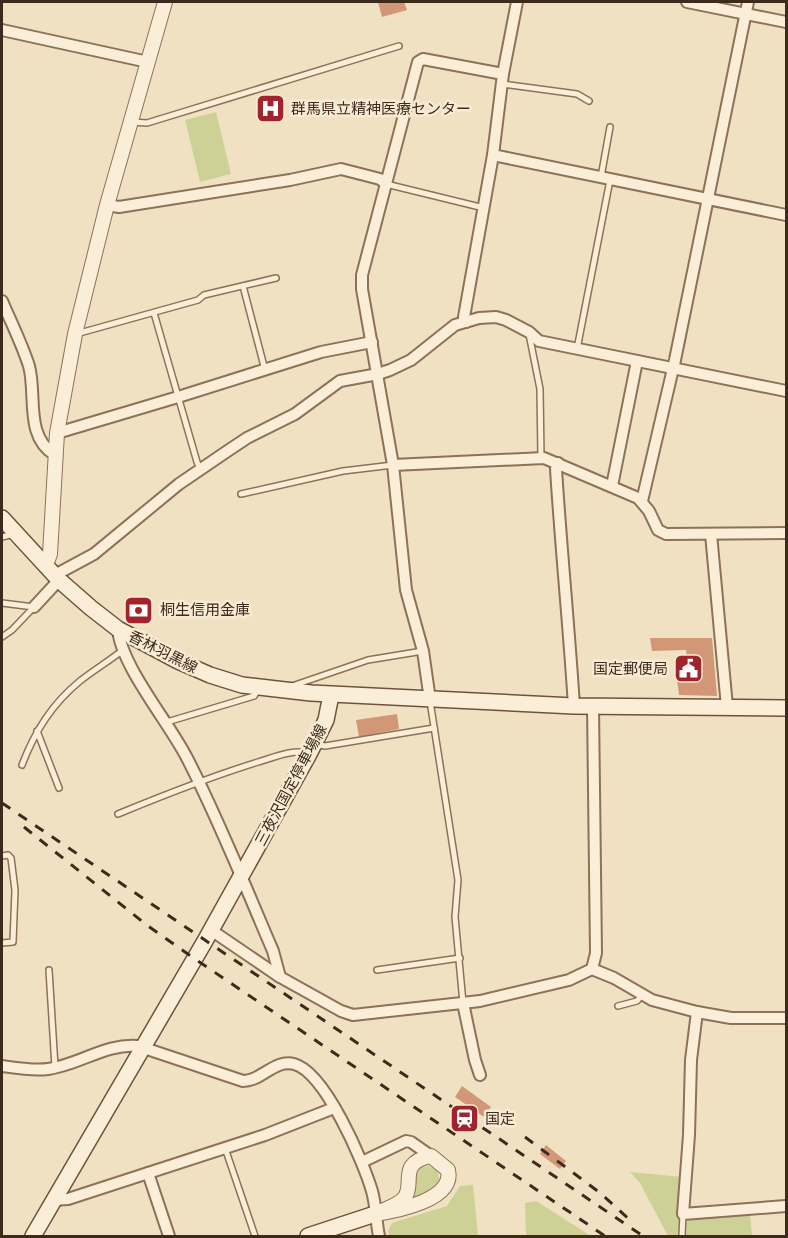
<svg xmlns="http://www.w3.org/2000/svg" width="788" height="1238" viewBox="0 0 788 1238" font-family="'Noto Serif','Noto Sans JP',serif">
<rect width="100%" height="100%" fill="#f1e1c3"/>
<!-- green -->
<g fill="#cdd196">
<path d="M216,112L231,174L200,182L185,120Z"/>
<path d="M428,1166L437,1170L440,1181L435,1189L414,1198C410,1189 414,1178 418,1169Z"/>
<path d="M630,1172L683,1177L679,1236H668L640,1183Z"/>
<path d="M473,1185L478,1236H390L388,1231L392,1223L447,1206L460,1186Z"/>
<path d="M536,1201L591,1236H526L525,1203Z"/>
<path d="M750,1213L752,1236H686L687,1222L692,1218Z"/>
</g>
<!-- building -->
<g fill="#d29776">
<path d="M378,2H404L407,10L382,17Z"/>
<path d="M650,638H712L717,696L679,695L676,672L689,671L686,650L652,651Z"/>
<path d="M397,714L399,729L359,737L356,720Z"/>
<path d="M462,1086L491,1107L484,1117L455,1097Z"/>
<path d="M546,1145L566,1161L560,1169L540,1154Z"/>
</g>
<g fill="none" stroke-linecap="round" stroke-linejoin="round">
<defs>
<g id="service">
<path d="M502,84L577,94L589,101"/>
<path d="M132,122L147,123L399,46"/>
<path d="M601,177L610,127"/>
<path d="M386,184L484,208"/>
<path d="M243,286L265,370"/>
<path d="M154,313L197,462L200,469"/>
<path d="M76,334L198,300L204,295L276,278"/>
<path d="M529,334L540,389L541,457"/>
<path d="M577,349L610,180"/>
<path d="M241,494L343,471L393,465"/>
<path d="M2,537L14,534"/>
<path d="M2,603L34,607L12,630L2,637"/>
<path d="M292,686L368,660L423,651"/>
<path d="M430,701L458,880L455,917L463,1003"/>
<path d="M167,722L254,696L258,690"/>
<path d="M37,731L59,788"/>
<path d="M316,744L325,746L434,728"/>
<path d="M22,765C35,731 52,704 80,681C94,670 109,661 123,650"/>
<path d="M118,814C164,795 210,777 258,762C272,758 293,749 307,753"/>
<path d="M2,856L8,855L11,858L15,890L13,942L2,943"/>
<path d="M49,970L55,1067"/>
<path d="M377,970L460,958"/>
<path d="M618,1006L637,1001L642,995"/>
<path d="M225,1148L255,1236"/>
<path d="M682,1236L683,1214"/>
</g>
<g id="minor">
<path d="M687,2L786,22"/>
<path d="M2,30L148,62"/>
<path d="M493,155L786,215"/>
<path d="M107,205L119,207L290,180L341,169L380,179L386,184"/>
<path d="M2,301C11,322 22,344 29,366C37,395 24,436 55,455"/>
<path d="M466,322L464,317L493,155L503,74L517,2"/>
<path d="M57,433L178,397L321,352L372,342"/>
<path d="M558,463L556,469C561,548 569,627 574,706"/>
<path d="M393,465L544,458L638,498L649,511L658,530L666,534L786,533"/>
<path d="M612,486L637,361"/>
<path d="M642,501L675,360L748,2"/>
<path d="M711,534L727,707"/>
<path d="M55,575L94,554L179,484L226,452L247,438L295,414L340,381L378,374L390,370L411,360L455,325L479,318L496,317L506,320L529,332L539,341L786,391"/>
<path d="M34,607L59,580"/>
<path d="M118,629C121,666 168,721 187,758C219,820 245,886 273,951L280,977"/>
<path d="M430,700L423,651L406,590L393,465L362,289V275L418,62L423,59L503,74"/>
<path d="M211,930L280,977L341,1011L353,1015L480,1001L569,980L592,969L596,953L593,706"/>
<path d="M592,969L614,978L652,1000L697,1012L731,1018H786"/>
<path d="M463,1003L475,1060L480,1075"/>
<path d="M697,1012L691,1060L689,1135L683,1214L786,1206"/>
<path d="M2,1066C16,1068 33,1071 48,1069C79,1065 106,1043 138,1046L243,1081C262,1081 274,1059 294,1064C325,1072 363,1161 372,1191C376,1205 376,1222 379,1236"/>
<path d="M362,1162L406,1141L411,1142L431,1156"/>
<path d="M148,1173L169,1236"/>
<path d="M53,1200L68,1199L265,1135L334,1108"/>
</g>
<g id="tertiary">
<path d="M46,565L50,554L57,433L75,334L107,205L165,2"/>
<path d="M431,1156L448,1170C455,1200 396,1211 375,1214C384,1209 399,1206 405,1197C415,1183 397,1163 431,1156Z"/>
</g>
<g id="secondary">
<path d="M2,518L59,580L91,608L118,629L178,661L210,675L242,685L311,693L574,706L786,708"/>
<path d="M33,1236L205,941L309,754L326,720L331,695"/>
<path d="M308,1236L375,1214"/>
</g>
</defs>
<!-- service casing -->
<use href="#service" stroke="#8d7158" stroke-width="8"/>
<!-- minor casing -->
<use href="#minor" stroke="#8d7158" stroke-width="14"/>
<!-- tertiary casing -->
<use href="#tertiary" stroke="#8d7158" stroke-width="16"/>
<!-- secondary casing -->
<use href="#secondary" stroke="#6f523b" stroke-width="18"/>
<!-- service -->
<use href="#service" stroke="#fbeed8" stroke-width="5"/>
<!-- minor -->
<use href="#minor" stroke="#fbeed8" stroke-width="10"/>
<!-- tertiary -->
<use href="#tertiary" stroke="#fbeed8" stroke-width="14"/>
<!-- secondary -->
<use href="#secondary" stroke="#fbeed8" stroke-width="15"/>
<!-- rail -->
<g stroke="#3c2b1d" stroke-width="3" stroke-dasharray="10 10" stroke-linecap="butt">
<path d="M2,803L643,1236"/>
<path d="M24,827L148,926L195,959L605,1236"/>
<path d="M525,1137L599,1192L630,1220"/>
</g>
</g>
<!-- icons -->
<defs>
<symbol id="hospital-square" viewBox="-11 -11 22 22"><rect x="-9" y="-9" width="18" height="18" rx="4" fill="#a1242c" stroke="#f8ebd4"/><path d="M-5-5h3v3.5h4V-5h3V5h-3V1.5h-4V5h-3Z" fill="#fff"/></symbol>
<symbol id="bank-square" viewBox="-11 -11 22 22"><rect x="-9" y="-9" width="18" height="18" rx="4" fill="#a1242c" stroke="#f8ebd4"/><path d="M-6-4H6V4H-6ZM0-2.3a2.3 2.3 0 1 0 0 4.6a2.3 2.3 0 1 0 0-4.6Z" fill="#fff"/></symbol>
<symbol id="civic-square" viewBox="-11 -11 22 22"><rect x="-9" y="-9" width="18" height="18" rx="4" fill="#a1242c" stroke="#f8ebd4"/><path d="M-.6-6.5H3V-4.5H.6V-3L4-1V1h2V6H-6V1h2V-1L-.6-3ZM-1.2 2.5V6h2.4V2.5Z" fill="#fff"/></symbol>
<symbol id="station-square" viewBox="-11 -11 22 22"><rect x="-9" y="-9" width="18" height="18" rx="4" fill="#a1242c" stroke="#f8ebd4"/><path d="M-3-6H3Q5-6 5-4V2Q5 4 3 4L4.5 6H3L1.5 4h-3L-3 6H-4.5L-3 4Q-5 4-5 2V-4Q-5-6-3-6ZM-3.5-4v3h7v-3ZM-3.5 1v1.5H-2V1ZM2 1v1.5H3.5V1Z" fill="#fff"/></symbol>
</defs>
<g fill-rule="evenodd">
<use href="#hospital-square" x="254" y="92" width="33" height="33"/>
<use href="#bank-square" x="122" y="594" width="33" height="33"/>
<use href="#civic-square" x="672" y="652" width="33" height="33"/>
<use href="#station-square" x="448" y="1102" width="33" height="33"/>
</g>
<g text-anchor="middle" stroke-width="5" stroke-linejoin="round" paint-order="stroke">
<!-- poi labels -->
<g font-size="15" fill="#3c2b1d" stroke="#f8ebd4" text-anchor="start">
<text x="291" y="114">群馬県立精神医療センター</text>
<text x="160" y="615">桐生信用金庫</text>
<text x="668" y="674" text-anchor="end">国定郵便局</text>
<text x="485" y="1124">国定</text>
</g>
<!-- street labels -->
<g font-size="15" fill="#3c2b1d" stroke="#f8ebd4">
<text transform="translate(163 652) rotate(27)" y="5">香林羽黒線</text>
<text transform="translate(291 785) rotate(-62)" y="5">三夜沢国定停車場線</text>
</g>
</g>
<!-- border -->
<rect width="788" height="1238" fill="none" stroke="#3c2b1d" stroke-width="6"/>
</svg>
